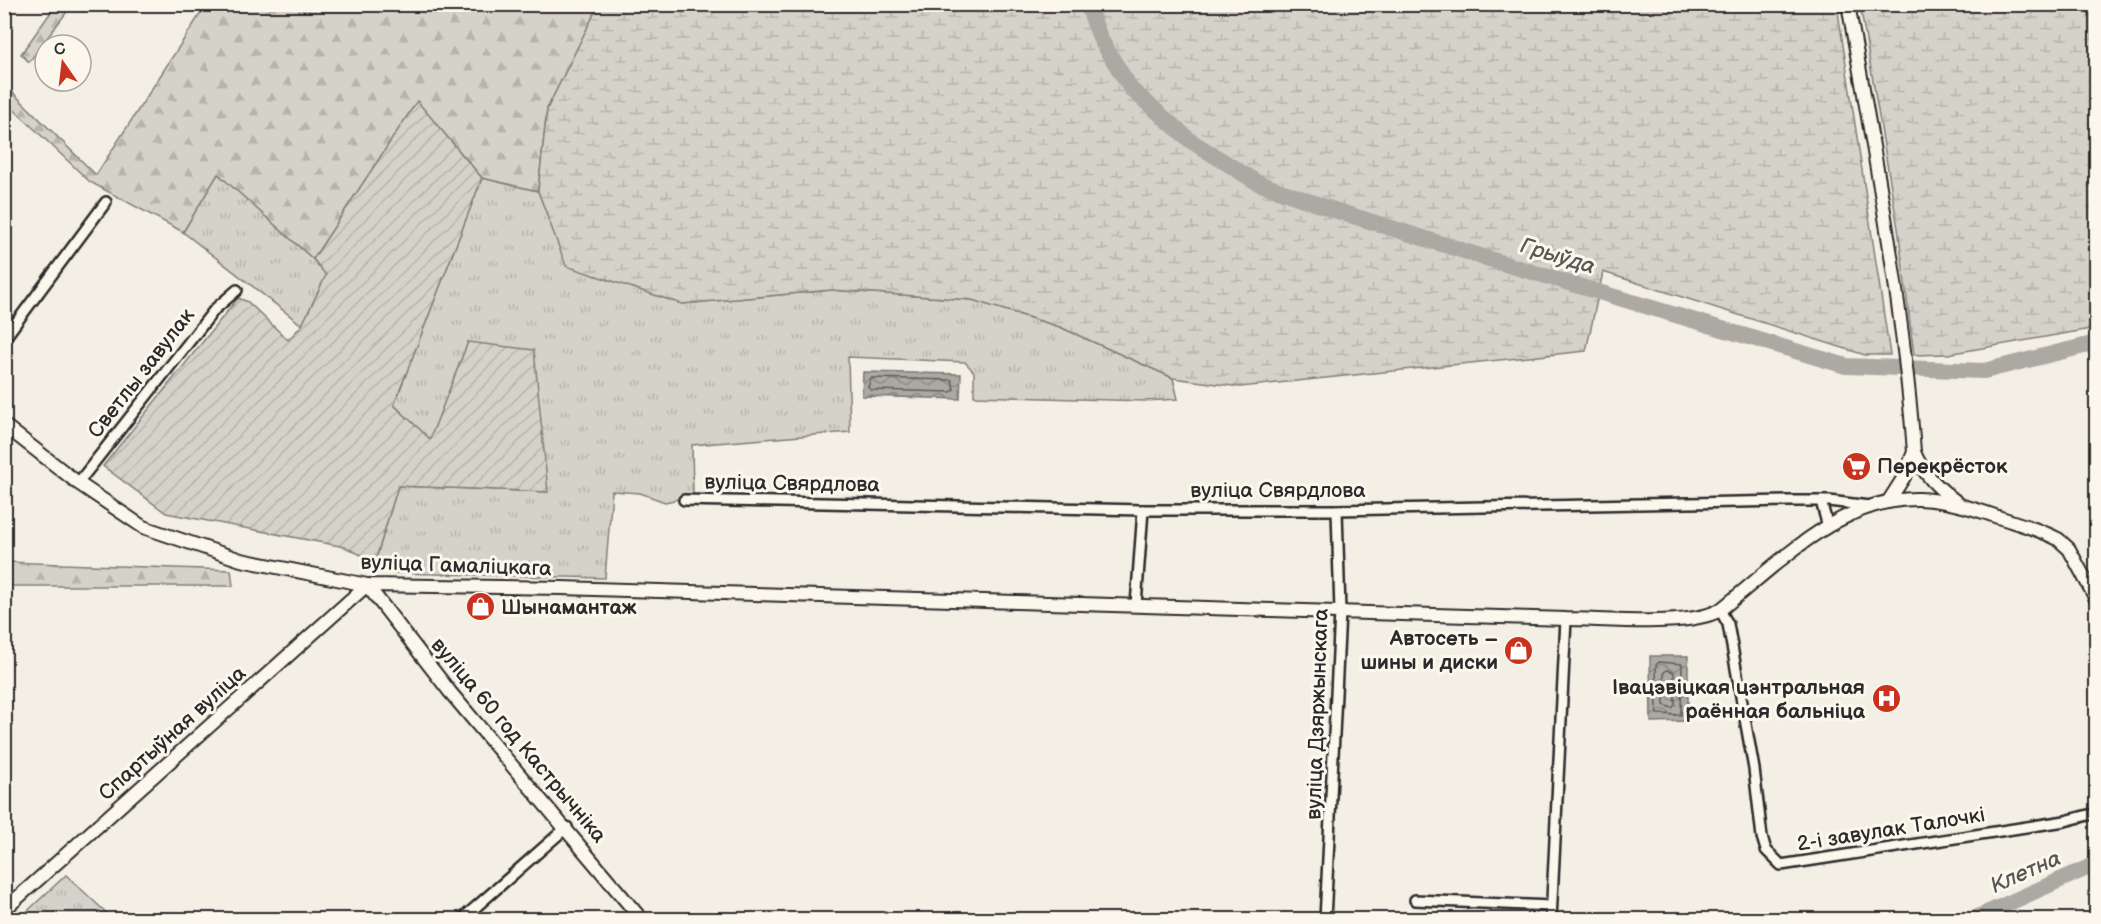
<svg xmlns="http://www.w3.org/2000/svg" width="2101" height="924" viewBox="0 0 2101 924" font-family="'Balsamiq Sans',sans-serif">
<defs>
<pattern id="grass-tufts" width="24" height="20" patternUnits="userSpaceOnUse" patternTransform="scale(1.5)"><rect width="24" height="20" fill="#d5d2c9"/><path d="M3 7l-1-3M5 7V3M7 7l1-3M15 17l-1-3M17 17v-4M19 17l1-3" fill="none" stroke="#b7b4ad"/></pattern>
<pattern id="forest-firs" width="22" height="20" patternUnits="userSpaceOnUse" patternTransform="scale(1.5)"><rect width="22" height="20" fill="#d5d2c9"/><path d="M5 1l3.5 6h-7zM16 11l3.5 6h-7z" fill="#b7b4ad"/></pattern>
<pattern id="wetland-marsh" width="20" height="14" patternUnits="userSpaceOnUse" patternTransform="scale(1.5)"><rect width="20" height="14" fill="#d5d2c9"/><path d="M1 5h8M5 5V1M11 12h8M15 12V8" fill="none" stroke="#b7b4ad"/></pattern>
<pattern id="garden-furrows" width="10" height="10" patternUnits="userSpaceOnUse" patternTransform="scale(1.5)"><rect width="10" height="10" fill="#d5d2c9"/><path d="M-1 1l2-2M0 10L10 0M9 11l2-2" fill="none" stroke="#b7b4ad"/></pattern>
<pattern id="water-waves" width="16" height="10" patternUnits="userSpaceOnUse" patternTransform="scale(1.5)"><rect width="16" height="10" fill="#aca9a2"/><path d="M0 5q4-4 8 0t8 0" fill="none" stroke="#8c8a84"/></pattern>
</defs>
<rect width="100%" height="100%" fill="#f3efe4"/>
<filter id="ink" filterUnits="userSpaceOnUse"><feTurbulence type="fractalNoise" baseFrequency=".0167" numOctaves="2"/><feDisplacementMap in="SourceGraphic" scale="12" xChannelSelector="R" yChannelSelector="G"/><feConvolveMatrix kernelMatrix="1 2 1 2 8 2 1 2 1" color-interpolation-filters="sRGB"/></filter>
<g filter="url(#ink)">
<!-- grass -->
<g fill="url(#grass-tufts)" stroke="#807e7a" stroke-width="1.5">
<path d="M218,173L313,259L327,275L302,325L183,232Z"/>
<path d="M482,178L538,191L567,266L682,304L831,290L972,300L1060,327L1173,378L1178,399L1145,401L974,396V372L965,362L848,357L850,432L692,445L693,496L665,502L640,493L612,491L605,578L394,573L382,570L375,562L398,486L547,492L468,342L430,440L394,405Z"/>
<path d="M66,875L113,919H19Z"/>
</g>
<!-- forest -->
<g fill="url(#forest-firs)" stroke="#807e7a" stroke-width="1.5">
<path d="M308,4L319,8L322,4L599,5L547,109L538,191L482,178L417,102L313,259L218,174L183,232L90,182L5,101L4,84L96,175L206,5Z"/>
<path d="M56,5H72L29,62L21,54Z"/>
<path d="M5,562L231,570L233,586H5Z"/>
</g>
<!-- wetland -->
<g fill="url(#wetland-marsh)" stroke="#807e7a" stroke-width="1.5">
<path d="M599,4L1837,5L1890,355H1865L1603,272L1586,351L1240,387L1173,378L1060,327L972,300L831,290L682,304L566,266L538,191L547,109Z"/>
<path d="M1860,5H2096V328L1948,354L1914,355L1898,228Z"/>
</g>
<!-- garden -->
<path fill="url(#garden-furrows)" stroke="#807e7a" stroke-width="1.5" d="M417,101L482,178L394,405L430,439L468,342L534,350L548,492L398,486L375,562L345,547L166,513L103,466L238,298L248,302L288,340L302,325L326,275L313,259Z"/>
<!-- water -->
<g fill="url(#water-waves)" stroke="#787772" stroke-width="1.5">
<path d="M863,372L961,374L960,399L862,396Z"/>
<path d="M1650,656H1688V721L1651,722Z"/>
</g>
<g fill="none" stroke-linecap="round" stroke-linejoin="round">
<!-- shore -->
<g stroke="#5f5d5b" stroke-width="1.5">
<path d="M871,378L952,380L954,390L951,392L871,390L868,387Z"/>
<path d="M1659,662L1682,664L1681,715L1657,714L1656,665Z"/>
<path d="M1667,670L1674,672L1675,705L1672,708L1664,705V672Z"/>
</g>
<!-- river -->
<g stroke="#aca9a2" stroke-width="16">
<path d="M1087,4L1101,40L1131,89L1191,141L1258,183L1331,209L1502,263L1846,366L1984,371L2096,343"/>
<path d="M1971,920L2096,864"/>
</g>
<defs>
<g id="street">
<path d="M4,339L106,202"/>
<path d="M78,483L215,309L237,290"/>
<path d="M684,500L1143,510H1337L1789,501H1829L1869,506"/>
<path d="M1821,501L1828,527"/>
<path d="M1136,605L1143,510"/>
<path d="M1720,610L1728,624L1754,769L1762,837L1766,850L1781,865L2065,821L2096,813"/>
<path d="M1415,900L1551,906"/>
<path d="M461,920L567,827"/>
<path d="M1325,920L1340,612L1337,510"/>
<path d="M1551,920L1566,619"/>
</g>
<g id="secondary">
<path d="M1848,4C1874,152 1903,302 1914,452C1923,474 1939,489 1958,503"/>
<path d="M4,425L78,483L143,527L241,560L367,585L562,588L1566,619C1605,619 1688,628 1720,610C1777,565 1840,497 1919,499C1946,500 1973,508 1998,517C2019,524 2039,529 2058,539L2069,549L2096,599"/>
<path d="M1888,502L1904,477L1914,452"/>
<path d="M367,585L450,692L642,920"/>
<path d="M4,910L367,585"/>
</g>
</defs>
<!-- street casing -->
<use href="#street" stroke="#2b2b2b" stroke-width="14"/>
<!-- secondary casing -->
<use href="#secondary" stroke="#2b2b2b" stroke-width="16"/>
<!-- street -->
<use href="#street" stroke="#fbf7ec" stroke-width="9"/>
<!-- secondary -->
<use href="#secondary" stroke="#fbf7ec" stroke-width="12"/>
</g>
</g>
<!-- icons -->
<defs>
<symbol id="supermarket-disc" viewBox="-11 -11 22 22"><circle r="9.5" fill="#c8321e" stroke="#fbf7ec"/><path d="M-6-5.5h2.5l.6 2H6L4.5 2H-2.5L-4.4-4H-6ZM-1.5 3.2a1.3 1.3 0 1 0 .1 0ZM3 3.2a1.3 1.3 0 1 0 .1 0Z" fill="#fff"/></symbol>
<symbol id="shop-disc" viewBox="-11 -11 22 22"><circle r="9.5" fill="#c8321e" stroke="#fbf7ec"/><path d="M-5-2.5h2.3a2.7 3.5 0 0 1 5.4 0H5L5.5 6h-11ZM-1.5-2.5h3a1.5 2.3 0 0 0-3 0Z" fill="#fff"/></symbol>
<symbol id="hospital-disc" viewBox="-11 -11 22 22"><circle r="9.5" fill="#c8321e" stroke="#fbf7ec"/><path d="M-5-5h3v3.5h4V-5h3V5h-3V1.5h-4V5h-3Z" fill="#fff"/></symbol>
</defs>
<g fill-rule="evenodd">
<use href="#supermarket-disc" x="1840" y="450" width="33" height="33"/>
<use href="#shop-disc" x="464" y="590" width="33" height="33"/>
<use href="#shop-disc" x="1502" y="634" width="33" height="33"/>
<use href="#hospital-disc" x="1870" y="682" width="33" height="33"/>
</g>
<g text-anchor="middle" stroke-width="6" stroke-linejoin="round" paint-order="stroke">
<!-- street labels -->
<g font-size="21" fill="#2b2b2b" stroke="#fbf7ec">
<text transform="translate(141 373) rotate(-52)" y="7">Светлы завулак</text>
<text transform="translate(792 483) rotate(1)" y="7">вуліца Свярдлова</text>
<text x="1278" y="497">вуліца Свярдлова</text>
<text transform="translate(456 565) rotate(2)" y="7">вуліца Гамаліцкага</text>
<text transform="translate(1317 714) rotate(-88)" y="7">вуліца Дзяржынскага</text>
<text transform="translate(172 733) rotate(-42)" y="7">Спартыўная вуліца</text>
<text transform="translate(519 740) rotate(50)" y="7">вуліца 60 год Кастрычніка</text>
<text transform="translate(1891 829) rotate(-9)" y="7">2-і завулак Талочкі</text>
</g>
<!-- poi labels -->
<g font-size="21" font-weight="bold" fill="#2b2b2b" stroke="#fbf7ec" text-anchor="start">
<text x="1877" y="473">Перекрёсток</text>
<text x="501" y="614">Шынамантаж</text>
<text x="1498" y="645" text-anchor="end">Автосеть –<tspan x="1498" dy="24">шины и диски</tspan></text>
<text x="1865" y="694" text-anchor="end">Івацэвіцкая цэнтральная<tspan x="1865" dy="24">раённая бальніца</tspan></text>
</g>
<!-- water labels -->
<g font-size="22" font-style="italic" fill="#585755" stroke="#fbf7ec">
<text transform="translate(1558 255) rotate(17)" y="8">Грыўда</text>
<text transform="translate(2025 871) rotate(-24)" y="8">Клетна</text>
</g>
</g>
<!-- margin -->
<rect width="2101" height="924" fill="none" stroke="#fbf7ec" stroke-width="24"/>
<rect x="12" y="12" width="2077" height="900" fill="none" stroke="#2b2b2b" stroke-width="2" filter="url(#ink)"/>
<!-- north arrow -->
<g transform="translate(63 63) rotate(346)"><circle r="28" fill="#fbf7ec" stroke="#a8a59f" stroke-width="1.5"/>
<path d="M0-4.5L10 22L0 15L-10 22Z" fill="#c8321e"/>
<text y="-9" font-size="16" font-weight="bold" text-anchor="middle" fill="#2b2b2b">С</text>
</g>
</svg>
